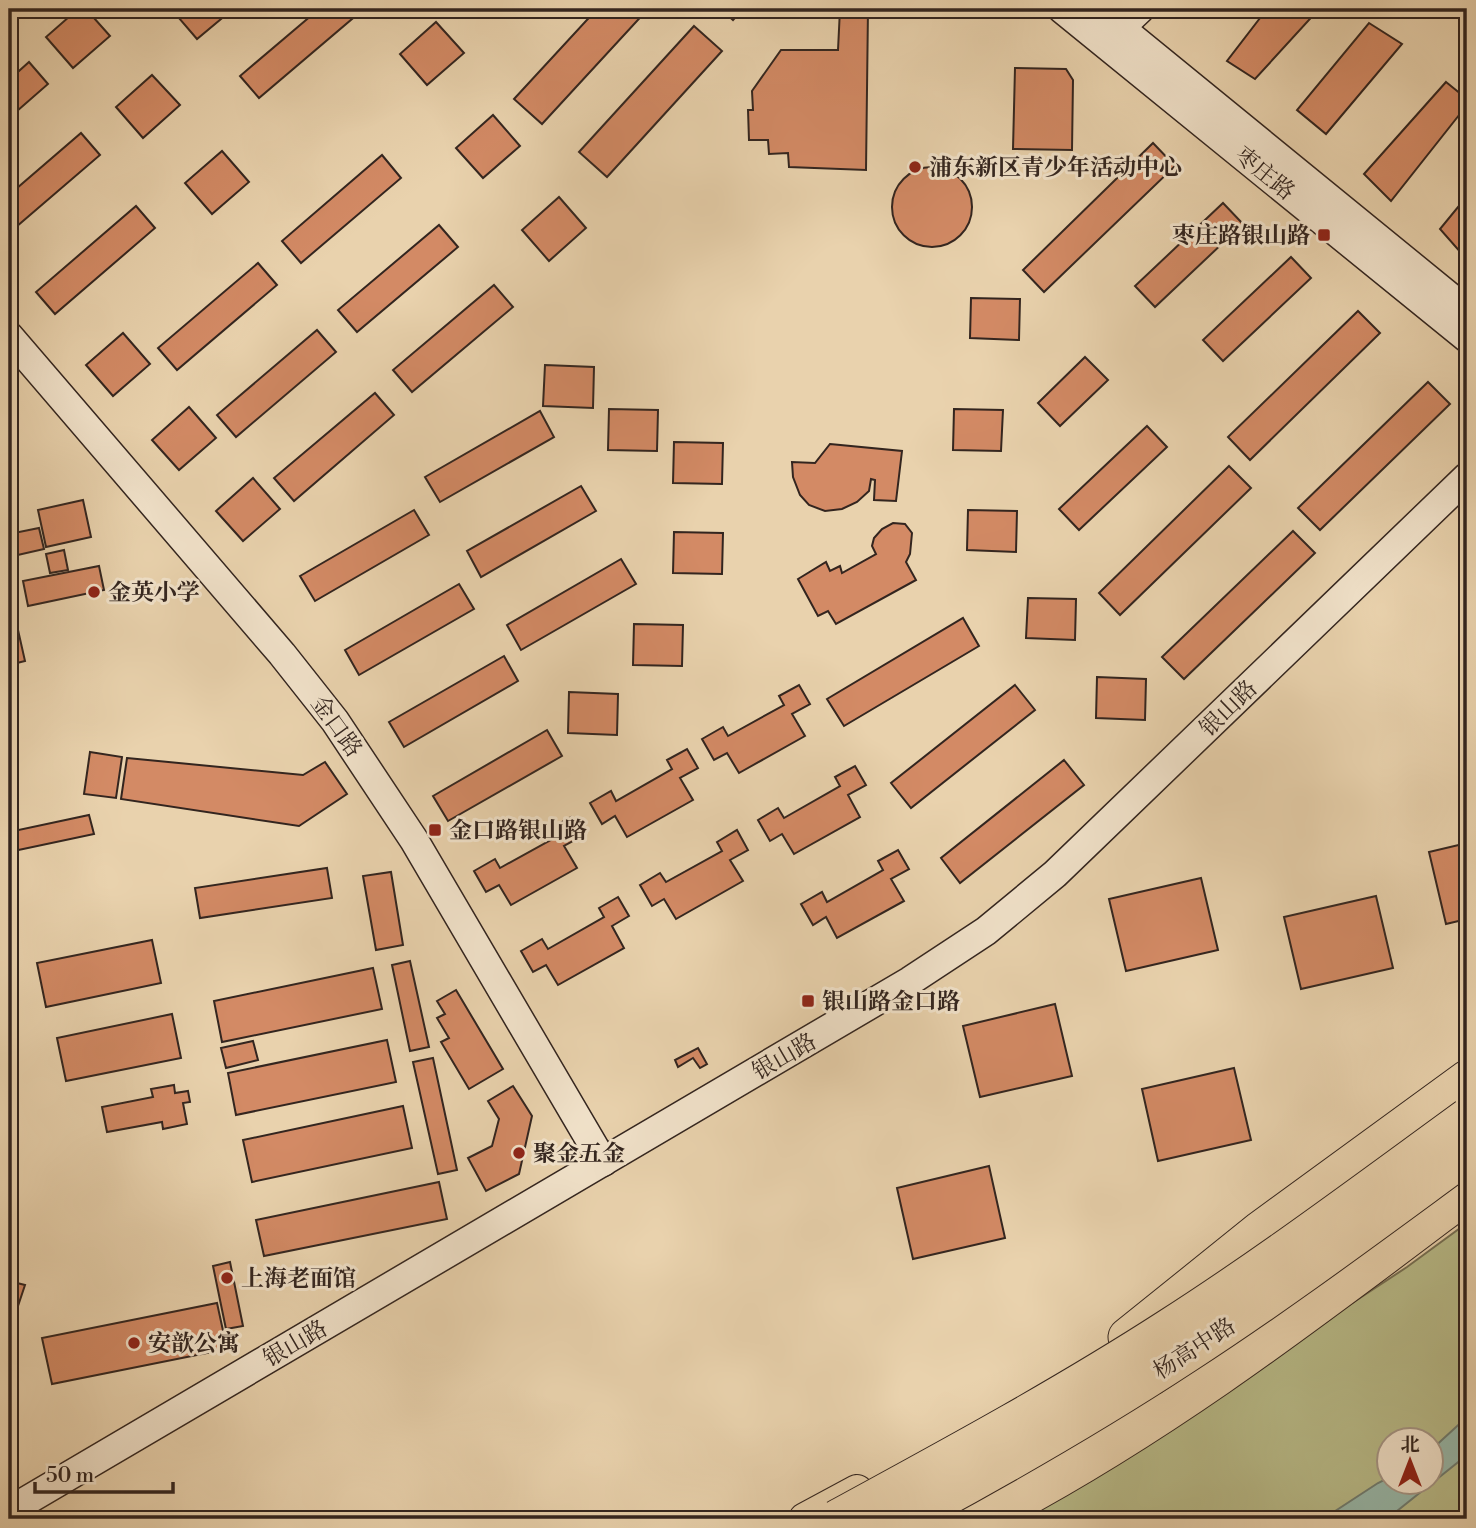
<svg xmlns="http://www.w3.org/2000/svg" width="1476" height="1528" viewBox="0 0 1476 1528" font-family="'Libre Bodoni','Noto Serif SC',serif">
<rect width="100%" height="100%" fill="#e9d2ad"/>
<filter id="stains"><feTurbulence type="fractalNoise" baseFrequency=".00286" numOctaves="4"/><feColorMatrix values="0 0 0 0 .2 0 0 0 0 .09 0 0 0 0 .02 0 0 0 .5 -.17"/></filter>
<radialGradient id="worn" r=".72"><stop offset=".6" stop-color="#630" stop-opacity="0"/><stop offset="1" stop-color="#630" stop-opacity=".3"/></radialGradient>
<!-- green -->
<path fill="#b8bb89" stroke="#767054" stroke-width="2" fill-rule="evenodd" d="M1467,1223V1519H1024L1407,1267ZM1388,1440H1430V1482H1388Z"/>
<!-- water -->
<path fill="#97b8aa" stroke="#6f7d72" stroke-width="2" d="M1467,1417V1455L1387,1519H1323L1378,1483L1388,1478V1482H1430L1431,1450Z"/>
<!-- building -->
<g fill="#d38a65" stroke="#33251f" stroke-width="2">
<path d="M78,9H86L110,36L73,68L46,37Z"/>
<path d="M188,9H233L197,39L178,17Z"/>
<path d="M319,9H356L359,13L259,98L240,76Z"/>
<path d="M597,9H648L542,124L514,99Z"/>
<path d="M721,9H743L733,20Z"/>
<path d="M840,9H868L866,170L789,167L788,153L769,154L768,140H749L748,110H753L752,91L781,50H838Z"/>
<path d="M1267,9H1319L1255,79L1227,61Z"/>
<path d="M436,22L464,53L427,85L400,54Z"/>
<path d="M1369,23L1402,44L1326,134L1297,110Z"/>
<path d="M694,26L722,51L607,177L579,152Z"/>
<path d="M29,62L48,84L9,118V80Z"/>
<path d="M1015,68L1066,69L1073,80L1072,150L1013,149Z"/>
<path d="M152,75L180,105L143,138L116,107Z"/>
<path d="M1446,82L1467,99V105L1391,201L1364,174Z"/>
<path d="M493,115L520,146L483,178L456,148Z"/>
<path d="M81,133L100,155L9,233V195Z"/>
<path d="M1153,143L1175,166L1044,292L1023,270Z"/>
<path d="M222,151L249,182L212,214L185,183Z"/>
<path d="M382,155L401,178L301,263L282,241Z"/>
<circle cx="932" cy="207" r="40"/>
<path d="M1467,196V248L1462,254L1440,229Z"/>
<path d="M559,197L586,228L549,261L522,230Z"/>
<path d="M1223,203L1243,224L1155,307L1135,286Z"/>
<path d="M136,206L155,228L55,314L36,292Z"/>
<path d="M439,225L458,247L357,332L338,310Z"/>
<path d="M1291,257L1311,278L1223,361L1203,340Z"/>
<path d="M258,263L277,285L177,370L158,348Z"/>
<path d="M494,285L513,307L412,392L393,370Z"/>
<path d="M971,298L1020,299L1019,340L970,338Z"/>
<path d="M1358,311L1380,333L1250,460L1228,437Z"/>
<path d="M317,330L336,352L236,437L217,415Z"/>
<path d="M123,333L150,364L113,396L86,365Z"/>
<path d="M1085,357L1108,380L1060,426L1038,403Z"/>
<path d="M545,365L594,367L593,408L543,406Z"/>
<path d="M1428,382L1450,404L1320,530L1298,508Z"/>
<path d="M375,393L394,415L294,501L274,478Z"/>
<path d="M189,407L216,438L179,470L152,440Z"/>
<path d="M609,409L658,410L657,451L608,450Z"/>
<path d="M954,409L1003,410L1001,451L953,450Z"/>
<path d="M540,411L554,437L440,502L425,477Z"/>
<path d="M1147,426L1167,447L1079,530L1059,509Z"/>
<path d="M674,442L723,443L722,484L673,483Z"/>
<path d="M830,444L902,451L896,501L874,500L875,480L871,479L869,491L857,502L842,509L825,511L809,505L800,495L793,477L792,462L815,463Z"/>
<path d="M1229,466L1251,488L1120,615L1099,593Z"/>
<path d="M253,478L280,509L243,541L216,511Z"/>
<path d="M581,486L596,511L481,577L467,551Z"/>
<path d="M83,500L91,537L46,547L38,510Z"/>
<path d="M414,510L429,535L315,601L300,576Z"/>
<path d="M968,510L1017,511L1016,552L967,550Z"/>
<path d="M893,523L905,524L912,533L910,554L906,562L916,580L836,624L828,611L818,616L798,579L826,562L830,571L840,566L842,573L876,554L872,546L874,538L882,529Z"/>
<path d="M39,528L44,549L9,557V534Z"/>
<path d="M1293,531L1315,553L1184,679L1162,657Z"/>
<path d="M674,532L723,533L722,574L673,573Z"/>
<path d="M64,550L68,570L50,573L46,554Z"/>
<path d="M621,559L636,584L521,650L507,625Z"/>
<path d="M99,566L104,590L28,606L23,581Z"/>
<path d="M459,584L474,609L359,675L345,650Z"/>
<path d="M9,590L25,661L9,665Z"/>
<path d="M1028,598L1076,599L1075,640L1026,638Z"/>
<path d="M963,618L979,646L844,726L827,699Z"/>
<path d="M634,624L683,625L682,666L633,665Z"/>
<path d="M504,656L518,681L404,747L389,722Z"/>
<path d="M1097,677L1146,679L1145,720L1096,718Z"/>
<path d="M799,685L810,704L792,714L805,736L739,773L727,753L714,760L702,739L723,727L728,736L784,705L779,696Z"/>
<path d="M1015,685L1035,710L911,808L891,783Z"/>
<path d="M569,692L618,694L617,735L568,733Z"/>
<path d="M547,730L562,756L448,821L433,796Z"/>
<path d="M9,740L15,766L9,767Z"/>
<path d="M687,749L698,768L680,778L693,800L627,837L615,816L602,824L590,803L611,791L616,801L672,769L667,760Z"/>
<path d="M90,752L122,757L116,798L84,794Z"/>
<path d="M127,758L303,775L325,762L347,794L299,826L121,799Z"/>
<path d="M1064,760L1084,785L960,883L941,858Z"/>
<path d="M855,766L866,785L848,795L860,817L794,854L782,834L770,841L758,820L778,808L784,818L840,786L835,777Z"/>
<path d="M89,815L94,834L9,852V832Z"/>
<path d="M571,817L582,836L564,846L577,868L511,905L499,885L486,892L474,871L495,859L500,868L556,837L551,828Z"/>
<path d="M737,830L748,850L730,860L743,881L676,919L664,899L652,906L640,885L660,873L666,882L722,851L717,842Z"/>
<path d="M1467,843V919L1446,924L1429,852Z"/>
<path d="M898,850L909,869L891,879L904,901L837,938L826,917L813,925L801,904L822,892L827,902L883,870L878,861Z"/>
<path d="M327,868L332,898L200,918L195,888Z"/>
<path d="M391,872L403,945L376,950L363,876Z"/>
<path d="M1201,878L1218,950L1126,971L1109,899Z"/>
<path d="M1376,896L1393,968L1301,989L1284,917Z"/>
<path d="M618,897L629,916L612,926L624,948L558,985L546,965L533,972L521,951L542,939L548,949L604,917L599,908Z"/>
<path d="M152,940L161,983L46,1007L37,963Z"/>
<path d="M410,961L429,1047L410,1051L392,965Z"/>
<path d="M373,968L382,1009L222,1042L214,1001Z"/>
<path d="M456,990L503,1069L469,1089L441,1042L449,1038L437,1018L445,1014L437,1001Z"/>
<path d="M1055,1004L1072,1076L980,1097L963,1026Z"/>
<path d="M172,1014L181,1058L66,1081L57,1038Z"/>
<path d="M387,1040L396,1082L236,1115L228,1073Z"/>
<path d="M253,1041L258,1060L226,1068L221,1048Z"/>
<path d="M698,1048L707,1064L700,1068L693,1058L678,1067L675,1060Z"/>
<path d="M433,1058L457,1170L438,1174L413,1062Z"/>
<path d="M1234,1068L1251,1140L1158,1161L1142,1089Z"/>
<path d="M174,1085L175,1093L188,1091L190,1102L183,1103L187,1124L163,1129L162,1122L107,1132L102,1107L153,1097L151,1089Z"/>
<path d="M513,1086L532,1116L519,1174L486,1191L468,1158L492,1146L499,1119L488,1101Z"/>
<path d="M403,1106L412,1148L252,1182L243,1140Z"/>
<path d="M989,1166L1005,1238L913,1259L897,1188Z"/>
<path d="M439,1182L447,1219L264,1256L256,1220Z"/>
<path d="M230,1262L243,1326L226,1329L213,1266Z"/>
<path d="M9,1281L25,1285L17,1309L9,1306Z"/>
<path d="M217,1303L227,1349L52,1384L42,1338Z"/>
</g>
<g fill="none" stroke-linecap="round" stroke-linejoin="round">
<defs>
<g id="secondary">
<path d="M1062,9L1467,338"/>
<path d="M1097,9L1467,311"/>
<path d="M1120,28L1140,9"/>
<path d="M9,336L282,654L335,721L414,840L603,1162"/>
<path d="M9,1511L910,981L986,931L1055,874L1467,477"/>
</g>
<g id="primary">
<path d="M805,1519L857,1491"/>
<path d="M962,1519L1018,1480L1148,1404"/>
</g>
<g id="highway">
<path d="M1127,1337L1260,1230L1467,1079"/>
<path d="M985,1519C1158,1430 1312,1311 1467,1194"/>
</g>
</defs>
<!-- secondary casing -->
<use href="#secondary" stroke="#33251f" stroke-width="31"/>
<!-- primary casing -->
<use href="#primary" stroke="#33251f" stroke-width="34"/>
<!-- highway casing -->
<use href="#highway" stroke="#33251f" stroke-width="39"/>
<!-- secondary -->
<use href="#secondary" stroke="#f1e2ca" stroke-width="28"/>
<!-- primary -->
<use href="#primary" stroke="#e9d2ad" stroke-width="32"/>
<!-- highway -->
<use href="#highway" stroke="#e9d2ad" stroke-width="37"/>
<defs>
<g id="highway-bridge">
<path d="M836,1519C948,1458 1061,1397 1168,1328C1271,1262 1368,1189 1467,1117"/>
<path d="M906,1519C1001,1468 1095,1414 1185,1355C1282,1292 1374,1223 1467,1155"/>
</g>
</defs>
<!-- highway-bridge casing -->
<use href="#highway-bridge" stroke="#33251f" stroke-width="39" stroke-linecap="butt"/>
<!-- highway-bridge -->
<use href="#highway-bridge" stroke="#e9d2ad" stroke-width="37"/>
</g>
<!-- markers -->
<g fill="#8f2418" stroke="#f1e2ca" stroke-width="2.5">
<circle cx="915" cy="167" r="7"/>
<rect x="1317" y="228" width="14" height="14" rx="3.5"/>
<circle cx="94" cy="592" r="7"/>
<rect x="428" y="823" width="14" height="14" rx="3.5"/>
<rect x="801" y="994" width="14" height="14" rx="3.5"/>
<circle cx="519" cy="1153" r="7"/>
<circle cx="227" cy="1278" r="7"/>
<circle cx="134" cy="1343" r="7"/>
</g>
<g text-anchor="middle" stroke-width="6" stroke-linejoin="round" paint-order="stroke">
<!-- poi labels -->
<g font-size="23" font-weight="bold" fill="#33251f" stroke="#f1e2ca" text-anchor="start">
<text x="929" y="175">浦东新区青少年活动中心</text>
<text x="1310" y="243" text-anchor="end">枣庄路银山路</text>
<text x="108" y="600">金英小学</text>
<text x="449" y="838">金口路银山路</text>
<text x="822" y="1009">银山路金口路</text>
<text x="533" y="1161">聚金五金</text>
<text x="241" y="1286">上海老面馆</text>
<text x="148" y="1351">安歆公寓</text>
</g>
<!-- street labels -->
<g font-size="23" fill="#33251f" stroke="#f1e2ca">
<text transform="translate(1265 173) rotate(39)" y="8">枣庄路</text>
<text transform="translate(1228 708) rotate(-44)" y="8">银山路</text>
<text transform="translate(337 726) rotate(54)" y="8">金口路</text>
<text transform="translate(784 1056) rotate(-30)" y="8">银山路</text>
<text transform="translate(295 1343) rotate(-30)" y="8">银山路</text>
<text transform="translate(1194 1348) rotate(-33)" y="8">杨高中路</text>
</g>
</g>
<!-- margin -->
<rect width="1476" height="1528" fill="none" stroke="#e9d2ad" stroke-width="35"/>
<rect x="10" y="10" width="1455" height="1507" fill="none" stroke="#33251f" stroke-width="3.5"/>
<rect x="18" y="18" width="1441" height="1493" fill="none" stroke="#33251f" stroke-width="2"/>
<!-- north arrow -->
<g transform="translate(1410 1461)"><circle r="33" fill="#f1e2ca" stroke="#a59686" stroke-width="2"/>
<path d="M0-5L12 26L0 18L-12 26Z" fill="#8f2418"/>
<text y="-10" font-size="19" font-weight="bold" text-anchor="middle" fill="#33251f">北</text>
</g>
<!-- scale -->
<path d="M35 1482v10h138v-10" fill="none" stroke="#33251f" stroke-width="3.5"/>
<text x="46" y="1482" font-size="21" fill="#33251f" stroke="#f1e2ca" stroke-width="5" paint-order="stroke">50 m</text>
<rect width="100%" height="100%" filter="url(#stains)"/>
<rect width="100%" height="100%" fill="url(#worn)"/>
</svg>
